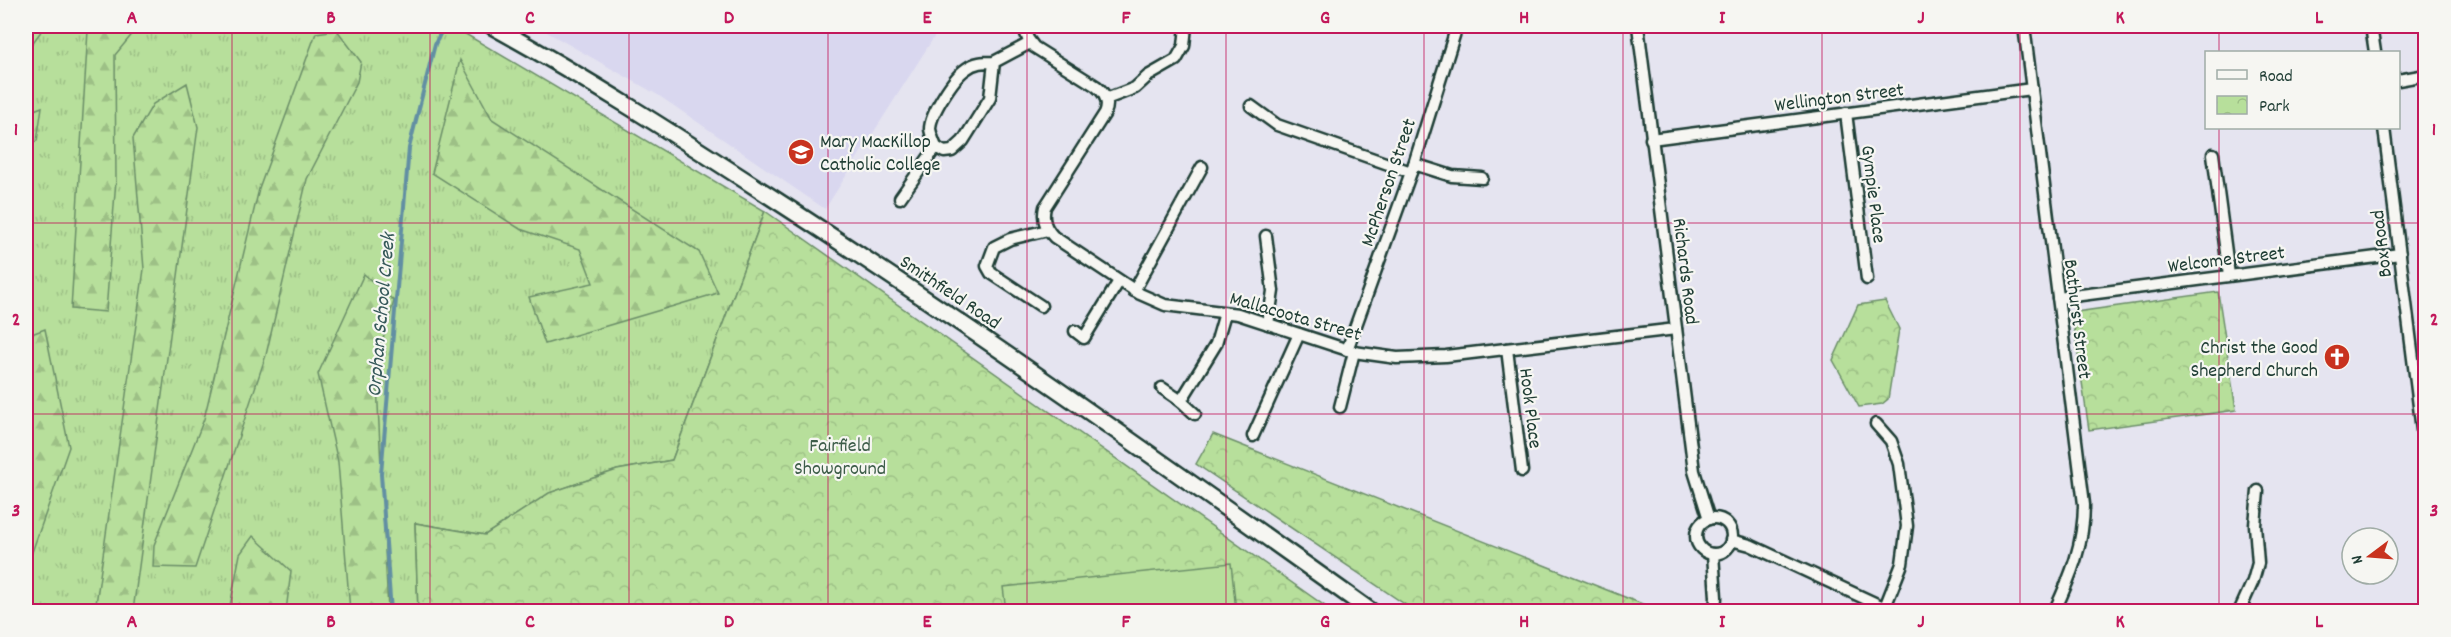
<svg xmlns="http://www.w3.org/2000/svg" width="2451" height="637" viewBox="0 0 2451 637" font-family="Dekko,sans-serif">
<defs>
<pattern id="grass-tufts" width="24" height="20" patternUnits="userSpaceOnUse" patternTransform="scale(1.5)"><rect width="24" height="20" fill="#b7df9b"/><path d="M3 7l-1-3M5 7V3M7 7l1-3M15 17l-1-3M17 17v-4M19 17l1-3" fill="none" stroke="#9dc086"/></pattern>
<pattern id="forest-firs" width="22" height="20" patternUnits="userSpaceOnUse" patternTransform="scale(1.5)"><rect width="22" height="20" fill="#b7df9b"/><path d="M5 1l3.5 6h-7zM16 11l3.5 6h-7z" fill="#9dc086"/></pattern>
<pattern id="park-crowns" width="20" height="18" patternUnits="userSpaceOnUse" patternTransform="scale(1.5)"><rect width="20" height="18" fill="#b7df9b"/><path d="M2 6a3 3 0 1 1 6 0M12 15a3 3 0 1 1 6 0" fill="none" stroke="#9dc086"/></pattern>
</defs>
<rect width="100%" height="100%" fill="#e5e4f0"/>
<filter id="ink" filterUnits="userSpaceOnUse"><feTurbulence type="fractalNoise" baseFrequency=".0167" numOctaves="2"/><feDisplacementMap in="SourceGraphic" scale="12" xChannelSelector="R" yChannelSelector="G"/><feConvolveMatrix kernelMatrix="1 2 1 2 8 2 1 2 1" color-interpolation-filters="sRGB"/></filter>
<g filter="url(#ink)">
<!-- built -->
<path fill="#d9d7ef" d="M536,26H941L825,209L658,95Z"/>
<!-- grass -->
<path fill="url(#grass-tufts)" stroke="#6b8e68" stroke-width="1.5" d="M40,26H452L765,211L672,460L617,470L550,493L485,535L415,523L418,611H26V45Z"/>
<!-- forest -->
<g fill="url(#forest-firs)" stroke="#6b8e68" stroke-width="1.5">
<path d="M32,26H45L26,52V34Z"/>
<path d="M92,26H139L115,55L116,179L106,312L71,309L88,30Z"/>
<path d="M337,30L361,62L357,82L307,179L266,355L195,568L153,567L154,545L204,419L259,189L316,33Z"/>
<path d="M460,60L492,119L699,252L718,293L545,344L529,297L593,283L580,249L520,229L432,173Z"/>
<path d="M187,83L198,127L133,611H95L144,269L133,138L153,104Z"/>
<path d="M42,107L37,141L26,144V113Z"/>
<path d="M364,274L394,301L376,363L388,611H350L338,462L318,374Z"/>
<path d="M45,329L69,447L31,555L26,579V450L31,442L26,375V336Z"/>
<path d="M253,536L291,571L286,611H229L240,554Z"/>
</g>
<!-- park -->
<g fill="url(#park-crowns)" stroke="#6b8e68" stroke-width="1.5">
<path d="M765,211L1332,611H418L415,523L485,535L549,493L617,470L672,460Z"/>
<path d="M2218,292L2236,410L2089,430L2073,320L2076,312Z"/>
<path d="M1885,301L1899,329L1888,399L1882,404L1859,407L1833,360L1858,305Z"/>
<path d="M1213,434L1660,611H1415L1196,464Z"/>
</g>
<!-- garden -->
<path fill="#b7df9b" stroke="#6b8e68" stroke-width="1.5" d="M1231,563L1236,611H1006L1003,587Z"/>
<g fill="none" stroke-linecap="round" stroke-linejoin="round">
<!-- stream -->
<path stroke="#628fa3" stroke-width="4" d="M391,612L381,474L409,148L435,44L444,26"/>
<defs>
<g id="street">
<path d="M1023,26L1028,39L1034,47L1096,86C1105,93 1110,102 1105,113L1045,207C1042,219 1045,228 1054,237L1140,294L1165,305L1238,314L1354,352L1397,358L1446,356L1676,329"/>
<path d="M1638,26L1694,471L1709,519"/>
<path d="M2024,26L2084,504C2084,544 2071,576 2054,612"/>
<path d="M2371,26L2375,52"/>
<path d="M994,62C983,62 975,62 966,69C954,77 930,114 930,129C931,135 934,142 936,147L944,152L952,151L963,141L990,98L994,62L1030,43"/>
<path d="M2398,80L2426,75"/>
<path d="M1106,99L1135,88L1148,76L1176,60L1184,46L1186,26"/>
<path d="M1251,106L1277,125L1411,172"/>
<path d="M1846,113L1867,279"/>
<path d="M2384,128L2426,462"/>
<path d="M1651,139L2032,89"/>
<path d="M2213,154L2229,275"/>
<path d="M1414,164L1452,176L1482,178"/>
<path d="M900,198L936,147"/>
<path d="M1266,236L1273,291L1268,324"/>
<path d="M1134,291L1202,167"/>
<path d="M2058,298L2400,254"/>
<path d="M1041,306L991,273L987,266L994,247L1010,239L1048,230"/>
<path d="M1075,331L1084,338L1119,281"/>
<path d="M1507,349L1522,471"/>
<path d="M1347,350L1414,164L1457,26"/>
<path d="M1162,388L1181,401L1216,344L1225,313"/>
<path d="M1181,401L1195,414"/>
<path d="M1340,407L1354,352"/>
<path d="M1876,424L1891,441L1899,464L1907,526L1902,564L1885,607"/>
<path d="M1253,436L1299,334"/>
<circle cx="1714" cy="536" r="18"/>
<path d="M1731,540L1750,545L1894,612"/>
<path d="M1713,554L1716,597L1715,612"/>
<path d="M2239,612L2253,581L2258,563L2255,525L2258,491"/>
</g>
<path id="secondary" d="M492,26C587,78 677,136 768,195C974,328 1173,470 1372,612"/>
</defs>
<!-- street casing -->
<use href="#street" stroke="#1f3d34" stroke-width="15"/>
<!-- secondary casing -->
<use href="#secondary" stroke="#1f3d34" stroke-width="20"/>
<!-- street -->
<use href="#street" stroke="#f6f6f2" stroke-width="10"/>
<!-- secondary -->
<use href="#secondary" stroke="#f6f6f2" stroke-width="15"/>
</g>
</g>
<!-- grid -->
<path fill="none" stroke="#c2185b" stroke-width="1.5" stroke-opacity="0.55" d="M232,26V612M430,26V612M629,26V612M828,26V612M1027,26V612M1226,26V612M1424,26V612M1623,26V612M1822,26V612M2020,26V612M2219,26V52M2219,128V612M26,223H2426M26,414H2426"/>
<!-- icons -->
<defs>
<symbol id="school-disc" viewBox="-11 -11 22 22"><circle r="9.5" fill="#c8321e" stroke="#f6f6f2"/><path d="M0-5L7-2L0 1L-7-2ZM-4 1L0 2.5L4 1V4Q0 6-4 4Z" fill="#fff"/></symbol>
<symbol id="church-disc" viewBox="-11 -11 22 22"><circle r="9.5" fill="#c8321e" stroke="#f6f6f2"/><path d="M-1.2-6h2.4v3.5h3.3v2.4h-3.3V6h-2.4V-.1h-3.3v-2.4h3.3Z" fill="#fff"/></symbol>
</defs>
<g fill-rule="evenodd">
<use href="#school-disc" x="786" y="137" width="30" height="30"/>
<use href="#church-disc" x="2322" y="342" width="30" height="30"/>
</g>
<g text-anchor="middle" stroke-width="4.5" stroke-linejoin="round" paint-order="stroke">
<!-- street labels -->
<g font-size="20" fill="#1f3d34" stroke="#f6f6f2">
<text transform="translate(1839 96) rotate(-7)" y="7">Wellington Street</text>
<text transform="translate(1387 182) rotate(-71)" y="7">McPherson Street</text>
<text transform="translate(1875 194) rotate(83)" y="7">Gympie Place</text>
<text transform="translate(2380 244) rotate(-97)" y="7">Box Road</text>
<text transform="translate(2226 258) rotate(-7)" y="7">Welcome Street</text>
<text transform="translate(1687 271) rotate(83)" y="7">Richards Road</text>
<text transform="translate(951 291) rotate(34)" y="7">Smithfield Road</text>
<text transform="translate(1296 315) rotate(16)" y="7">Mallacoota Street</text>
<text transform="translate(2079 319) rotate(83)" y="7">Bathurst Street</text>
<text transform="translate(1532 408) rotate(83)" y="7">Hook Place</text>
</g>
<!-- poi labels -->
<g font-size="20" fill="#1f3d34" stroke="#f6f6f2" text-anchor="start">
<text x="820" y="147">Mary MacKillop<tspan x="820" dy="23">Catholic College</tspan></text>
<text x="2318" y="353" text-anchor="end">Christ the Good<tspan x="2318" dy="23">Shepherd Church</tspan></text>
</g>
<!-- park labels -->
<g font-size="20" fill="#3d5d49" stroke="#f6f6f2">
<text x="840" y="451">Fairfield<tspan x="840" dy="23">Showground</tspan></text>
</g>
<!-- water labels -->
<g font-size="21" font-style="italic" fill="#355859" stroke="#f6f6f2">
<text transform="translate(380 315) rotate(-85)" y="7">Orphan School Creek</text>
</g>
</g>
<!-- margin -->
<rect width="2451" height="637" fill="none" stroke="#f6f6f2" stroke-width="66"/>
<!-- legend -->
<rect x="2205" y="51" width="195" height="78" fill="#f6f6f2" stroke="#a0aca6" stroke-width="1.5"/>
<rect x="2217" y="70" width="30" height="9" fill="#f6f6f2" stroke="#a0aca6" stroke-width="1.5"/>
<text x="2259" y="81" font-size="18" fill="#1f3d34">Road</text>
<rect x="2217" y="96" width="30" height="18" fill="url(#park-crowns)" stroke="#a0aca6" stroke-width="1.5"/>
<text x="2259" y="111" font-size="18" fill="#1f3d34">Park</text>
<!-- north arrow -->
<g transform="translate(2370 556) rotate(254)"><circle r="28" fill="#f6f6f2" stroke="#a0aca6" stroke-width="1.5"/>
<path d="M0-4.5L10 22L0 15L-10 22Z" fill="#c8321e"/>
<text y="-9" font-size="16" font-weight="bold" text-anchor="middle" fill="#1f3d34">N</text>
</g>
<rect x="33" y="33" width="2385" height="571" fill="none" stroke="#c2185b" stroke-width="2"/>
<g font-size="20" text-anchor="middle" font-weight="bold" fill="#c2185b">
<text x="132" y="23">A</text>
<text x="331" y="23">B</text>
<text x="530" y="23">C</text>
<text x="729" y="23">D</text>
<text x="927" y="23">E</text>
<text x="1126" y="23">F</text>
<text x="1325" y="23">G</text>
<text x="1524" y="23">H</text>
<text x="1722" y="23">I</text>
<text x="1921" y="23">J</text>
<text x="2120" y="23">K</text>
<text x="2319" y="23">L</text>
<text x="16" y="135">1</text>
<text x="2434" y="135">1</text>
<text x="16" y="325">2</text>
<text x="2434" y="325">2</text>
<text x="16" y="516">3</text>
<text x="2434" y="516">3</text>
<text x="132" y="627">A</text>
<text x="331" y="627">B</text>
<text x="530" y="627">C</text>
<text x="729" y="627">D</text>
<text x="927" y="627">E</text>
<text x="1126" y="627">F</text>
<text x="1325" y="627">G</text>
<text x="1524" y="627">H</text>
<text x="1722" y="627">I</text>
<text x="1921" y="627">J</text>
<text x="2120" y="627">K</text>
<text x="2319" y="627">L</text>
</g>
</svg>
